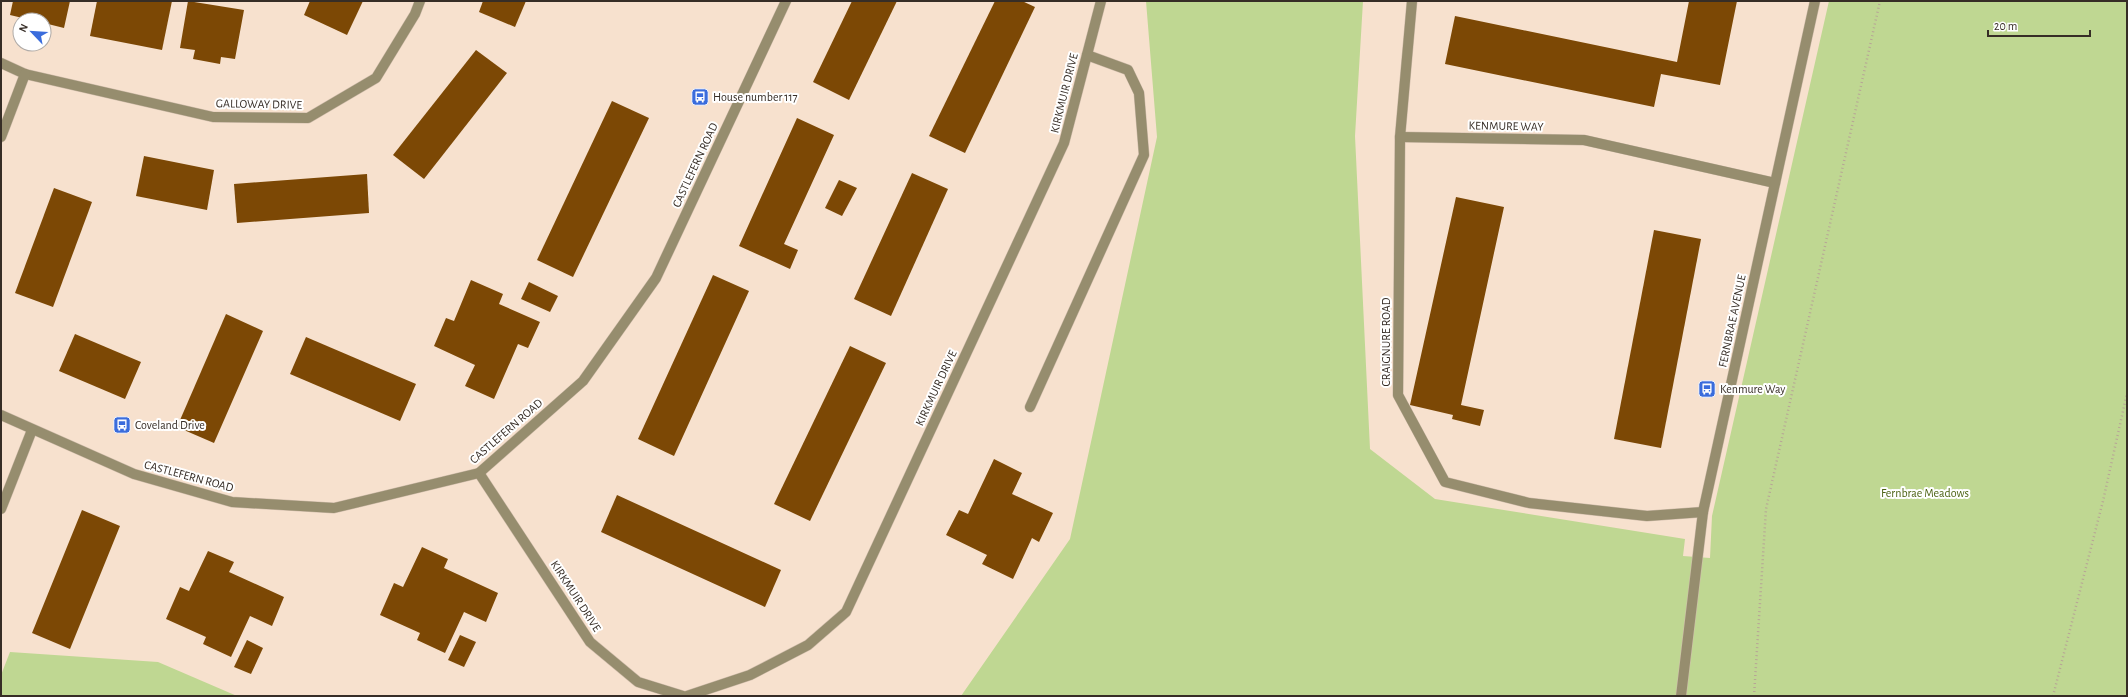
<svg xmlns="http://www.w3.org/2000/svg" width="2128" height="697" viewBox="0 0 2128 697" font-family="'Alegreya Sans',sans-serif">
<rect width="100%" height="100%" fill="#f7e1ce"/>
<!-- green -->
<g fill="#bfd792">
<path d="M1146,1H1363L1355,136L1370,449L1435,499L1685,539L1683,556L1710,558L1712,516L1829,1H2127V696H961L1070,539L1157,137Z"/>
<path d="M10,652L158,662L237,696H1V675Z"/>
</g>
<!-- building -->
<g fill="#7c4805">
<path d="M13,1H70L64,28L44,23V20H31L10,15Z"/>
<path d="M97,1H172L162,50L90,36Z"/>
<path d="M188,1L244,10L235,59L221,57L220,64L193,59L195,50L180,48Z"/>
<path d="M310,1H363L347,35L304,15Z"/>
<path d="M483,1H526L515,27L479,12Z"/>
<path d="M852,1H897L849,100L813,82Z"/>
<path d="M995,1H1022L1035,7L965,153L929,136Z"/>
<path d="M1689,1H1737L1720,85L1661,74L1654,107L1445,64L1455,16L1677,62Z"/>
<path d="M476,50L507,73L424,179L393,155Z"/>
<path d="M612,101L649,118L573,277L537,260Z"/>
<path d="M797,118L834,135L784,244L798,250L790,269L739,246Z"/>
<path d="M144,156L214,170L207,210L136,196Z"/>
<path d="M912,173L948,189L891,316L854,299Z"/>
<path d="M367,174L369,213L237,223L234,184Z"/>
<path d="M839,180L857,188L842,216L825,208Z"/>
<path d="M54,188L92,202L53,307L15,293Z"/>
<path d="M1456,197L1504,207L1461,405L1484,410L1480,426L1452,419L1453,415L1410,405Z"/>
<path d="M1654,230L1701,239L1661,448L1614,439Z"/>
<path d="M713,275L749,291L674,456L638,439Z"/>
<path d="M471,280L503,294L499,304L540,322L528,348L518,344L494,399L465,386L475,365L434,346L446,318L454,321Z"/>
<path d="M529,282L558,296L550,312L521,299Z"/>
<path d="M226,314L263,331L214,443L177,427Z"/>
<path d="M75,334L141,362L125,399L59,371Z"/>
<path d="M306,337L416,384L400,421L290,374Z"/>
<path d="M850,346L886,363L810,521L774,504Z"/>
<path d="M994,459L1022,473L1012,494L1053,513L1039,542L1032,538L1013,579L982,564L987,555L946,535L959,510L968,514Z"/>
<path d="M617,495L781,570L765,607L601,532Z"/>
<path d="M82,510L120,526L70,649L32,633Z"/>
<path d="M422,547L448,559L444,568L498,593L486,622L464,612L445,653L417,640L420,633L380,615L394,583L403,587Z"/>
<path d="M208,551L234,562L229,572L284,597L272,626L250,616L231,657L203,644L206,637L166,619L180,587L189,591Z"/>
<path d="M460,635L476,642L464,667L448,660Z"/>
<path d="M247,640L263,648L251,674L234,667Z"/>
</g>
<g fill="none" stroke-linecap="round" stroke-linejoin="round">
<defs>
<g id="minor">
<path d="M1412,1L1400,137L1398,395L1445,482L1529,503L1647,516L1703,512"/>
<path d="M1,63L25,74L213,117L308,118L376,78L415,14L420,1"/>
<path d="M1,137L25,74"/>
<path d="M1400,137L1584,140L1775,183"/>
<path d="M1030,407L1144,155L1139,93L1128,70L1087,55"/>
<path d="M1,415L134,474L232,502L334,508L479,473L583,381L656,278L786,1"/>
<path d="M479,473L590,642L638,682L683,696"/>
<path d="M1,509L32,430"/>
<path d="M687,696L750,675L808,645L846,612L1064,143L1101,1"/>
<path d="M1681,696L1703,512L1815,1"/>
</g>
</defs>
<!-- minor casing -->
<use href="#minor" stroke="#d0bdac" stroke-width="11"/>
<!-- path -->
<g stroke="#b7a596" stroke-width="2.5" stroke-dasharray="1 3" stroke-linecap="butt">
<path d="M1754,696L1766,509L1880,1"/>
<path d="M2053,696L2103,501L2127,393"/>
</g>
<!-- minor -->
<use href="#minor" stroke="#968d6e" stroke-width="10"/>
</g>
<!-- icons -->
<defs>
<symbol id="bus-square" viewBox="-11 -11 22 22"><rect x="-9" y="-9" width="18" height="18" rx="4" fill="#3a6cdc" stroke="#fff"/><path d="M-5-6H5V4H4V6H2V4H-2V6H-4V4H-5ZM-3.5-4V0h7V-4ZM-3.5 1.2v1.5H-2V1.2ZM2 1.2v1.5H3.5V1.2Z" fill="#fff"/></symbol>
</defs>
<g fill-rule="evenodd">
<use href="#bus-square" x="690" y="87" width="20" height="20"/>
<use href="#bus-square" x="1697" y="379" width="20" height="20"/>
<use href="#bus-square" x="112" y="415" width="20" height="20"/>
</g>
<g text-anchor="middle" stroke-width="4" stroke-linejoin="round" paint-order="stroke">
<!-- street labels -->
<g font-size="12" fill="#362d26" stroke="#fff">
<text transform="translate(1064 93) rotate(-76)" y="4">KIRKMUIR DRIVE</text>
<text transform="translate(259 104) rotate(1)" y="4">GALLOWAY DRIVE</text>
<text transform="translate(1506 126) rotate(1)" y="4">KENMURE WAY</text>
<text transform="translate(695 165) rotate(-65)" y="4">CASTLEFERN ROAD</text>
<text transform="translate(1732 321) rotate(-78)" y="4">FERNBRAE AVENUE</text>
<text transform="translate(1386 342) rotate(-90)" y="4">CRAIGNURE ROAD</text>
<text transform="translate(936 388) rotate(-65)" y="4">KIRKMUIR DRIVE</text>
<text transform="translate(506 431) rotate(-41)" y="4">CASTLEFERN ROAD</text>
<text transform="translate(189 476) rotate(15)" y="4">CASTLEFERN ROAD</text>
<text transform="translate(576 596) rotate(57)" y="4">KIRKMUIR DRIVE</text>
</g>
<!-- poi labels -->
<g font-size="12" fill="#362d26" stroke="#fff" text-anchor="start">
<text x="713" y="101">House number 117</text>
<text x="1720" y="393">Kenmure Way</text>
<text x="135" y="429">Coveland Drive</text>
</g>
<!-- park labels -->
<g font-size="12" fill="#4b6112" stroke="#fff">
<text x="1925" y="497">Fernbrae Meadows</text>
</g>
</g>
<!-- border -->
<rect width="2128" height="697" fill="none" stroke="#362d26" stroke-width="4"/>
<!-- north arrow -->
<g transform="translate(32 32) rotate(295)"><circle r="19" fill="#ffffff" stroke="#afaba8"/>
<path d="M0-3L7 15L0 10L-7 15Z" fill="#3a6cdc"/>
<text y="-6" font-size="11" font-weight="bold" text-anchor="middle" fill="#362d26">N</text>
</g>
<!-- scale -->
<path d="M1988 30v6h102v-6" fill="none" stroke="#362d26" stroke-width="2"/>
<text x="1994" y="30" font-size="12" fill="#362d26" stroke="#ffffff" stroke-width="3" paint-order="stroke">20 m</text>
</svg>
